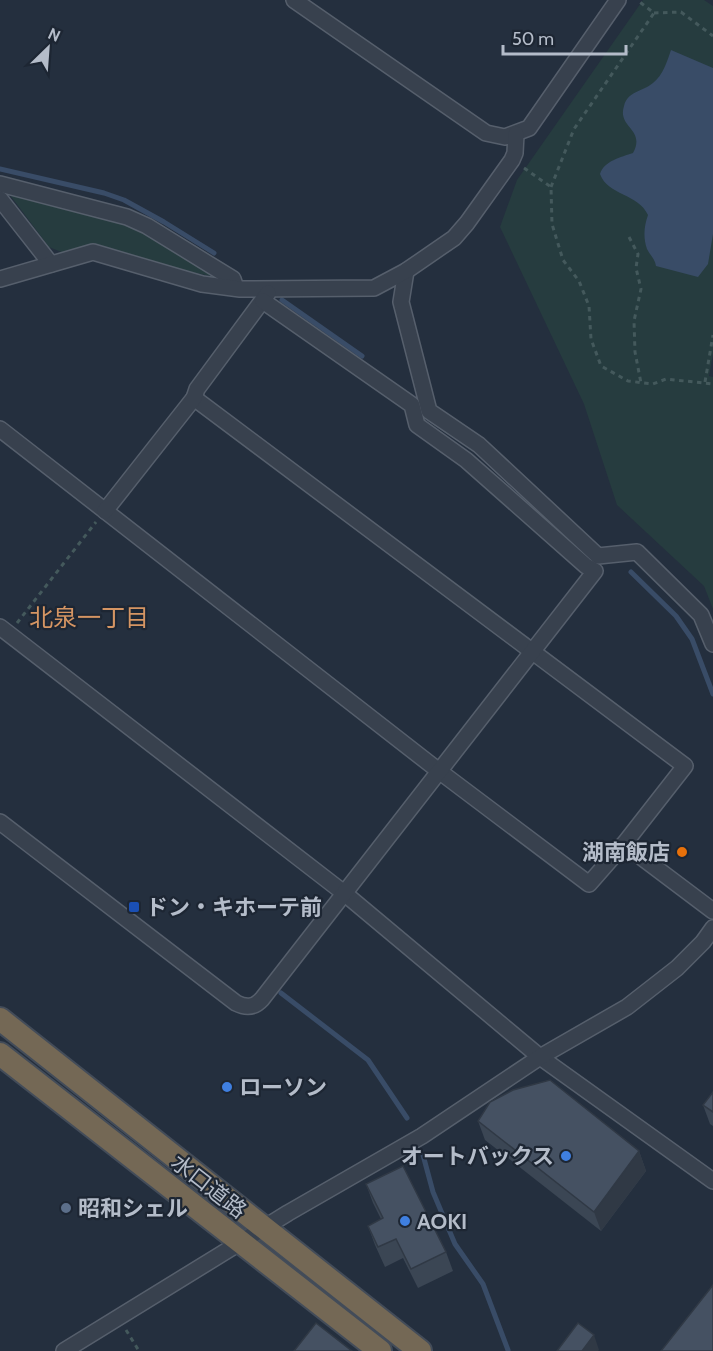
<svg xmlns="http://www.w3.org/2000/svg" width="713" height="1351" viewBox="0 0 713 1351" font-family="Cabin,'Noto Sans JP',sans-serif">
<rect width="100%" height="100%" fill="#242f3e"/>
<!-- green -->
<g fill="#263c3f">
<path d="M643,0H704L713,6V354L709,376L713,377V609L704,586L617,505L584,404L500,227L517,180Z"/>
<path d="M7,191L134,225L225,279L182,270L93,243L64,253L49,247Z"/>
</g>
<!-- water -->
<path fill="#394c67" d="M671,50L713,68V234L708,264L698,277L656,266C655,259 650,255 647,249C643,238 644,226 648,215C638,193 608,196 600,174C604,161 621,157 633,153C646,129 617,128 624,106C628,91 642,92 653,83C663,75 667,62 671,50Z"/>
<g fill="none" stroke-linecap="round" stroke-linejoin="round">
<!-- stream -->
<g stroke="#394c67" stroke-width="5">
<path d="M0,169L104,193L124,200L164,222L214,253"/>
<path d="M282,300L362,356"/>
<path d="M631,572L676,616L692,639L713,694"/>
<path d="M281,993L368,1060L407,1118"/>
<path d="M423,1155L433,1192L455,1244L483,1284L508,1350"/>
</g>
<defs>
<g id="minor">
<path d="M294,0L486,133L505,137L529,128L618,0"/>
<path d="M0,184L127,217L147,226L233,279L236,288"/>
<path d="M0,199L51,264"/>
<path d="M406,271L401,302L429,411L479,445L598,556L637,552L701,615L713,644"/>
<path d="M0,279L93,252L202,284L240,289L374,288L406,271L454,238L467,223L512,160L515,153L516,134"/>
<path d="M0,429L439,771L589,884L624,844L685,766L194,398"/>
<path d="M105,511L194,398L197,389L268,293"/>
<path d="M0,627L344,893L540,1057L713,1181"/>
<path d="M0,822L236,1003C246,1008 254,1008 262,999L595,571L586,566L466,460L417,425L412,405L263,301"/>
<path d="M624,844L713,911"/>
<path d="M64,1351L288,1213L422,1136L540,1057L627,1007L677,968L703,942L713,928"/>
</g>
<g id="highway">
<path d="M0,1019L420,1351"/>
<path d="M0,1054L380,1351"/>
</g>
</defs>
<!-- minor casing -->
<use href="#minor" stroke="#565f6c" stroke-width="18"/>
<!-- highway casing -->
<use href="#highway" stroke="#434c59" stroke-width="26"/>
<!-- path -->
<g stroke="#44595c" stroke-width="3" stroke-dasharray="4.5 4.5" stroke-linecap="butt">
<path d="M654,13L681,12L713,36"/>
<path d="M524,168L551,187L552,224L563,260L579,281L589,306L591,339L601,366L628,381L653,384L666,379L713,384"/>
<path d="M551,187L574,129L654,13L637,0"/>
<path d="M629,237L638,254L636,268L641,289L634,321L635,352L641,383"/>
<path d="M705,382L713,335"/>
<path d="M17,623L96,522"/>
<path d="M126,1330L139,1351"/>
</g>
<!-- minor -->
<use href="#minor" stroke="#38414e" stroke-width="15"/>
<!-- highway -->
<use href="#highway" stroke="#746855" stroke-width="22"/>
</g>
<!-- wall -->
<g fill="#3b4654">
<path d="M713,1092V1126L710,1124L703,1105Z"/>
<path d="M478,1121L639,1151L646,1171L601,1231L485,1140Z"/>
<path d="M366,1184L446,1252L453,1271L418,1288L403,1258L385,1267L375,1245L368,1226L381,1219L373,1203Z"/>
</g>
<!-- shaded-wall -->
<g fill="#303945">
<path d="M639,1151L646,1171L601,1231L594,1212Z"/>
<path d="M594,1335L599,1350L598,1351H582Z"/>
</g>
<!-- building -->
<g fill="#455162" stroke="#303945" stroke-width="1.5">
<path d="M550,1080L639,1151L594,1212L478,1121L490,1102L513,1090Z"/>
<path d="M713,1092V1112L703,1105Z"/>
<path d="M403,1166L446,1252L411,1269L396,1239L378,1247L368,1226L383,1218L366,1184Z"/>
<path d="M713,1285V1351H661Z"/>
<path d="M316,1323L352,1351H294Z"/>
<path d="M578,1323L594,1335L582,1351H557Z"/>
</g>
<!-- markers -->
<circle fill="#e8710a" stroke="#1d2633" stroke-width="2" cx="682" cy="852" r="6"/>
<rect fill="#1a4fb4" stroke="#1d2633" stroke-width="2" x="128" y="901" width="12" height="12" rx="3"/>
<g fill="#3f7fe0" stroke="#1d2633" stroke-width="2">
<circle cx="227" cy="1087" r="6"/>
<circle cx="566" cy="1156" r="6"/>
<circle cx="405" cy="1221" r="6"/>
</g>
<circle fill="#5c6f8a" stroke="#1d2633" stroke-width="2" cx="66" cy="1208" r="6"/>
<g text-anchor="middle" stroke-width="4.5" stroke-linejoin="round" paint-order="stroke">
<!-- poi labels -->
<g font-size="22" font-weight="bold" fill="#b4bcc9" stroke="#1d2633" text-anchor="start">
<text x="670" y="860" text-anchor="end">湖南飯店</text>
<text x="146" y="915">ドン・キホーテ前</text>
<text x="239" y="1095">ローソン</text>
<text x="554" y="1164" text-anchor="end">オートバックス</text>
<text x="78" y="1216">昭和シェル</text>
<text x="417" y="1229">AOKI</text>
</g>
<!-- street labels -->
<g font-size="22" fill="#b4bcc9" stroke="#1d2633">
<text transform="translate(209 1186) rotate(38)" y="8">水口道路</text>
</g>
<!-- neighbourhood labels -->
<g font-size="24" fill="#d59563" stroke="#1d2633">
<text x="89" y="626">北泉一丁目</text>
</g>
</g>
<!-- north arrow -->
<g transform="translate(48 48) rotate(25)" stroke="#1d2633" stroke-width="4.5" paint-order="stroke">
<path d="M0-4.5L10 22L0 15L-10 22Z" fill="#b4bcc9"/>
<text y="-9" font-size="16" font-weight="bold" text-anchor="middle" fill="#b4bcc9">N</text>
</g>
<!-- scale -->
<path d="M503 45v9h123v-9" fill="none" stroke="#b4bcc9" stroke-width="3"/>
<text x="512" y="45" font-size="18" fill="#b4bcc9" stroke="#1d2633" stroke-width="4.5" paint-order="stroke">50 m</text>
</svg>
